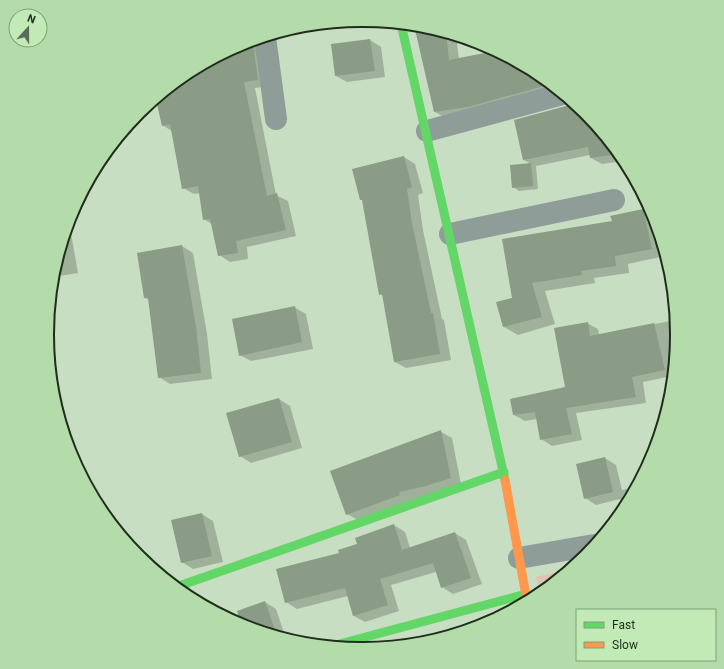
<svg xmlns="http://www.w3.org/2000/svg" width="724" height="669" viewBox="0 0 724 669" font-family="Roboto,sans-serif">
<rect width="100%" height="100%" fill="#c8dec2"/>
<!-- green -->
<path fill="#e1c3b6" d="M569,569L540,594L536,577Z"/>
<!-- shadow -->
<g fill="#0003">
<path d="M424,26L456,36L459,59L496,51L537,73L559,91L446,118L435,112Z"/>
<path d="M266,37L269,86L255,88L276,195L288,201L296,236L247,247L248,259L230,262L219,255L213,225L204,219L200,193L194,194L183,188L172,131L162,125L156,98L187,73L242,44Z"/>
<path d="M370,40L381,47L385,77L347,82L336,76Z"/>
<path d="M567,107L585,112L624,161L602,164L591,158L590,155L536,166L538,189L519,191L513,187L531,164L524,160Z"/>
<path d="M404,157L415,164L423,193L418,195L423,230L442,319L444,320L451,360L406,368L395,362L383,296L380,294Z"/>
<path d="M643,210L653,216L665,256L628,264L629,273L594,278L595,283L545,291L555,324L518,335L504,327L497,303L513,298L503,240L613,222Z"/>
<path d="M69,222L78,273L53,277L54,273Z"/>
<path d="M182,246L193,253L207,334L212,379L170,384L159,377L149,300L145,298Z"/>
<path d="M294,307L306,314L313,349L251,361L240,355Z"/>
<path d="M675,320L676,335L672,376L643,382L646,403L576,413L582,440L552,446L541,439L537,419L525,421L514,415L566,388L587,323L598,329L599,335Z"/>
<path d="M279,399L290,406L302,448L251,463L240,456Z"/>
<path d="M441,432L452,438L461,484L358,520L347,514Z"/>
<path d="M605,458L616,465L622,490L635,487L623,510L620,499L596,505L585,498Z"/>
<path d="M202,514L213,521L223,562L193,569L182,562Z"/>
<path d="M394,525L405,532L410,548L455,533L466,540L482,584L453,594L442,587L436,572L391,585L399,611L365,622L354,616L348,596L297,609L286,602L340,553Z"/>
<path d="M265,602L276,609L286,639L243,625L238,611Z"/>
<path d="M491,619L493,620L482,625L450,635L448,629Z"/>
</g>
<!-- building -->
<g fill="#8a9b86">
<path d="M414,25L424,26L446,33L449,60L495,51L537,73L551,84L468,107L434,112Z"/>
<path d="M370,39L375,71L335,76L331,44Z"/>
<path d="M253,42L258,80L244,82L267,196L277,193L286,230L236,241L238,253L218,256L210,219L203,220L198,186L182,189L170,124L162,126L157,104V98L188,73L241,44Z"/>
<path d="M572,102L585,112L619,154L590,158L588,147L523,160L514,120L566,106Z"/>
<path d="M404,156L412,187L407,189L412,223L431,313H433L440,354L394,362L382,294L379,295L362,200H360L352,169Z"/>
<path d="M531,163L533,186L512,188L510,165Z"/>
<path d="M643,209L652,249L615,256L616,266L581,271L582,275L532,283L542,317L503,327L496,302L512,298L502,239L612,221L610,216Z"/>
<path d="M182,245L196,327L201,373L158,378L148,298H144L137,253Z"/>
<path d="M295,306L302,342L239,356L232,319Z"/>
<path d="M588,322L590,336L654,323L665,370L632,377L636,397L566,408L572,434L540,440L535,412L513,415L510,399L565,387L554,328Z"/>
<path d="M279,398L292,442L239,457L226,413Z"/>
<path d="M441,430L451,478L426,486L399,492L400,495L346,515L330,471Z"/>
<path d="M605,457L613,492L584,499L576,464Z"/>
<path d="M202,513L212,556L181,563L171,520Z"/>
<path d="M394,524L402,550L455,532L471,578L441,588L433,563L380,579L388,605L353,616L345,588L285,603L276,569L339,553L338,550L357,544L355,538Z"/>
<path d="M265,601L277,636L242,625L237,611Z"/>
</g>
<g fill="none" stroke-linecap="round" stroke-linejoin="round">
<!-- street -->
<g stroke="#8f9d99" stroke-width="22">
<path d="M265,37L276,119"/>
<path d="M427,131L563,94"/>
<path d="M450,234L614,200"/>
<path d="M519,558L594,545"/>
</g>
<!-- fast -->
<g stroke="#63d668" stroke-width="9">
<path d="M401,24L505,480"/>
<path d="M176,587L504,472"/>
<path d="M332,646L526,594"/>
</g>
<!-- slow -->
<path stroke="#ff974d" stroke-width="9" d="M505,480L527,601"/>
</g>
<!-- crop -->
<path d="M0 0H724V669H0ZM361 27H363A307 307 0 0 1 670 334V335A307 307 0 0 1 363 642H361A307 307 0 0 1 54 335V334A307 307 0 0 1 361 27Z" fill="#b4dbaa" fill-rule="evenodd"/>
<path fill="none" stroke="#1e2e1a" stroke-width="2" d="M361 27H363A307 307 0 0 1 670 334V335A307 307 0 0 1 363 642H361A307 307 0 0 1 54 335V334A307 307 0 0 1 361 27Z"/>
<!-- legend -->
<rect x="576" y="609" width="140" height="52" fill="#c1eab6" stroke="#809f78"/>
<rect x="584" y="622" width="20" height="6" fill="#63d668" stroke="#809f78"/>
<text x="612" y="629" font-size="12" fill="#1e2e1a">Fast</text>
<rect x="584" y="642" width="20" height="6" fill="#ff974d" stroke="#809f78"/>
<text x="612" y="649" font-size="12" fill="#1e2e1a">Slow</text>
<!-- north arrow -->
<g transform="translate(28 28) rotate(21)"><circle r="19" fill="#c1eab6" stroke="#809f78"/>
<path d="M0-3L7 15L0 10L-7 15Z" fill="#5a6c55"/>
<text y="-6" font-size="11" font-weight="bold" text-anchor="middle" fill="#1e2e1a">N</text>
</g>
</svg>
